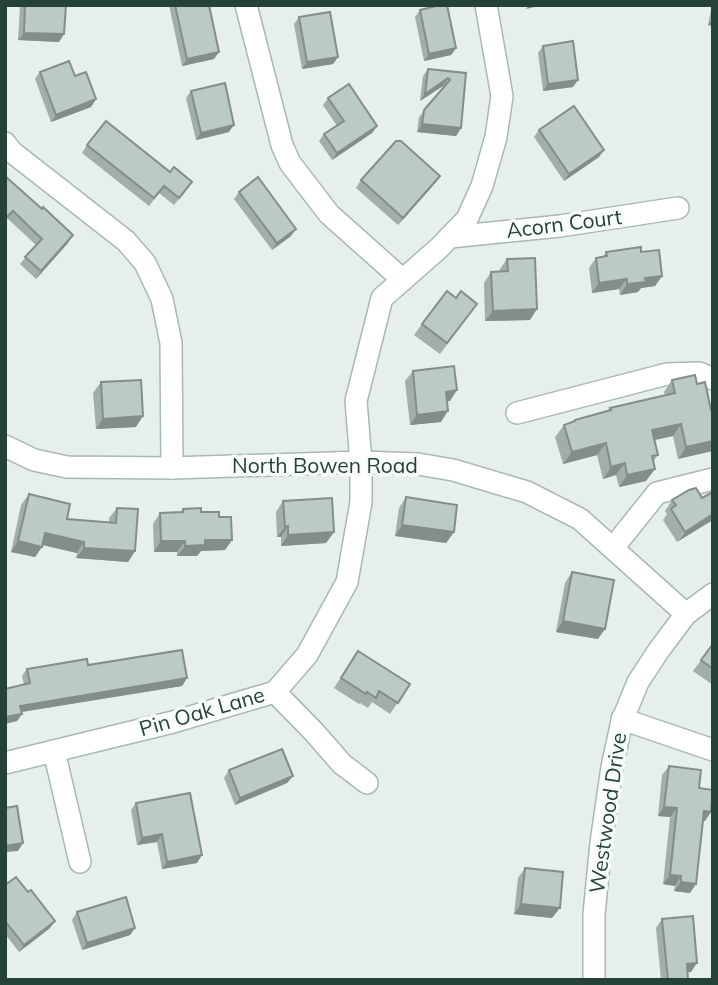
<svg xmlns="http://www.w3.org/2000/svg" width="718" height="985" viewBox="0 0 718 985" font-family="Mulish,sans-serif">
<rect width="100%" height="100%" fill="#e6efeb"/>
<g fill="none" stroke-linecap="round" stroke-linejoin="round">
<defs>
<g id="minor">
<path d="M246,5L282,145L290,163L329,214L403,280"/>
<path d="M5,143L12,152L126,241L145,263L162,299L171,343L172,468"/>
<path d="M450,237L560,226L678,208"/>
<path d="M517,413L667,374L699,373L713,379"/>
<path d="M5,446L34,460L67,467L172,468L361,462L418,464L453,470L527,492L580,519L686,614"/>
<path d="M613,548L657,493L713,479"/>
<path d="M275,692L314,732L342,764L367,783"/>
<path d="M622,719L713,750"/>
<path d="M54,751L80,862"/>
<path d="M5,763L173,722L275,692L307,655L347,582L361,502V462L356,401L382,298L439,248L467,219L482,186L496,137L502,96L486,5"/>
<path d="M594,980V914L601,843L612,767L622,721L638,682L659,650L686,614L713,594"/>
</g>
</defs>
<!-- minor casing -->
<use href="#minor" stroke="#a8b8b2" stroke-width="24"/>
<!-- minor -->
<use href="#minor" stroke="#fff" stroke-width="21"/>
</g>
<!-- wall -->
<g fill="#a1aea9">
<path d="M20,5H66L64,34L59,42L18,40Z"/>
<path d="M169,5H209L214,59L182,66Z"/>
<path d="M712,5H713V26L708,25Z"/>
<path d="M420,10L456,48L451,55L424,61L415,17Z"/>
<path d="M299,17L338,57L333,64L302,69L294,24Z"/>
<path d="M543,46L573,87L543,91L538,53Z"/>
<path d="M428,69L466,73L461,128L456,136L417,132L419,117L444,87L443,86L420,101L423,76Z"/>
<path d="M40,72L75,76L96,99L91,107L51,122L35,79Z"/>
<path d="M191,91L229,132L196,140L186,98Z"/>
<path d="M328,98L377,126L372,133L332,160L319,141L324,134L337,126L323,105Z"/>
<path d="M539,130L599,157L564,181L534,137Z"/>
<path d="M87,145L170,172L187,189L174,205L159,193L149,206L82,153Z"/>
<path d="M5,176L68,243L36,279L20,264L36,245L7,218Z"/>
<path d="M361,180L435,183L398,225L356,188Z"/>
<path d="M239,192L291,236L272,250L234,199Z"/>
<path d="M606,252H641L662,276L655,286L641,288L638,292L620,295L619,289L592,293L589,268L596,258L603,257Z"/>
<path d="M507,259L530,320L485,321L484,283L491,272H500V269Z"/>
<path d="M456,298L477,304L440,354L414,335L422,324Z"/>
<path d="M413,371L450,401H447L441,422L410,425L405,381Z"/>
<path d="M672,380L697,384L711,410H713L678,459L673,436L655,440L658,455L653,462L646,481L619,487L616,475L603,479L597,455L563,464L555,437L564,425L573,422L575,420L608,410L610,408L665,396L664,392Z"/>
<path d="M101,382L136,427L96,429L93,393Z"/>
<path d="M713,492L677,542L663,520L667,514L665,511L672,500L702,498Z"/>
<path d="M29,494L67,519L109,522V518L117,508L135,551L128,562L76,558L77,553L43,545L35,557L11,552L21,505Z"/>
<path d="M406,497L454,532L446,543L395,536L399,508Z"/>
<path d="M283,501L334,532L326,543L281,546V537H277L276,512Z"/>
<path d="M183,509L201,512L219,517L232,540L225,550L201,551L197,556H177V552H154L153,524L160,513H180Z"/>
<path d="M572,572L598,639L556,632L565,583Z"/>
<path d="M713,644V685L693,671Z"/>
<path d="M358,651L410,684L390,714L372,702L368,708L360,703L359,704L334,688Z"/>
<path d="M88,665L187,678L182,686L21,712L22,714L17,721L24,685L22,676L27,669Z"/>
<path d="M669,766L699,788L705,821H703L690,893L674,891L675,886L663,884L670,817L658,816L662,775Z"/>
<path d="M229,770L293,776L287,783L235,805L224,778Z"/>
<path d="M136,803L197,863L162,869L157,842L137,845L131,810Z"/>
<path d="M525,868L552,918L514,914L518,878Z"/>
<path d="M5,885L50,928L19,952L5,934Z"/>
<path d="M77,912L135,928L130,935L82,950L72,920Z"/>
<path d="M662,919L691,972H687L688,980H661L656,928Z"/>
</g>
<!-- shaded-wall -->
<g fill="#838d89">
<path d="M529,5H543L526,9Z"/>
<path d="M713,18V26L708,25Z"/>
<path d="M24,33L64,34L59,42L18,40Z"/>
<path d="M456,48L451,55L424,61L429,54Z"/>
<path d="M219,52L214,59L182,66L187,59Z"/>
<path d="M338,57L333,64L302,69L307,62Z"/>
<path d="M448,78L443,86L420,101L425,94Z"/>
<path d="M578,80L573,87L543,91L548,84Z"/>
<path d="M96,99L91,107L51,122L56,115Z"/>
<path d="M422,124L461,128L456,136L417,132Z"/>
<path d="M234,125L229,132L196,140L201,133Z"/>
<path d="M377,126L372,133L332,160L337,153Z"/>
<path d="M604,150L599,157L564,181L569,174Z"/>
<path d="M440,176L435,183L398,225L403,218Z"/>
<path d="M296,229L291,236L272,250L277,243Z"/>
<path d="M73,235L68,243L36,279L41,271Z"/>
<path d="M662,276L655,286L641,288L638,292L620,295L627,284L645,278Z"/>
<path d="M627,279L619,289L592,293L599,283Z"/>
<path d="M537,309L530,320L485,321L493,311Z"/>
<path d="M457,390L450,401L438,402L446,392Z"/>
<path d="M448,411L441,422L410,425L417,415Z"/>
<path d="M143,416L136,427L96,429L103,419Z"/>
<path d="M681,424L673,436L644,442L652,430Z"/>
<path d="M713,441V451L678,459L686,447Z"/>
<path d="M606,443L597,455L563,464L572,452Z"/>
<path d="M625,463L616,475L603,479L611,467Z"/>
<path d="M655,469L646,481L619,487L627,475Z"/>
<path d="M713,514V520L677,542L685,532Z"/>
<path d="M402,525L454,532L446,543L395,536Z"/>
<path d="M288,526L281,537H277L285,527Z"/>
<path d="M334,532L326,543L281,546L288,535Z"/>
<path d="M45,533L84,542L77,553L38,544Z"/>
<path d="M205,540H232L225,550L201,551L197,556H177L185,546Z"/>
<path d="M18,541L42,547L35,557L11,552Z"/>
<path d="M161,541H185L177,552H154Z"/>
<path d="M84,548L135,551L128,562L76,558Z"/>
<path d="M563,621L605,629L598,639L556,632Z"/>
<path d="M187,678L182,686L15,713L20,706Z"/>
<path d="M22,714L17,721L5,724V717Z"/>
<path d="M293,776L287,783L235,805L240,798Z"/>
<path d="M664,807L677,808L670,817L658,816Z"/>
<path d="M704,811L711,812L705,821L698,820Z"/>
<path d="M162,834L157,842L137,845L142,838Z"/>
<path d="M23,843L18,851L5,852V846Z"/>
<path d="M202,855L197,863L162,869L167,862Z"/>
<path d="M670,875L681,876L675,886L663,884Z"/>
<path d="M681,882L696,884L690,893L674,891Z"/>
<path d="M521,904L560,908L552,918L514,914Z"/>
<path d="M55,921L50,928L19,952L24,945Z"/>
<path d="M135,928L130,935L82,950L87,943Z"/>
<path d="M697,963L691,972L680,973L687,964Z"/>
</g>
<!-- building -->
<g fill="#bbcac4" stroke="#838d89" stroke-width="2">
<path d="M25,5H66L64,34L24,33Z"/>
<path d="M175,5H209L219,52L187,59Z"/>
<path d="M440,5H447L456,48L429,54L420,10Z"/>
<path d="M330,12L338,57L307,62L299,17Z"/>
<path d="M573,41L578,80L548,84L543,46Z"/>
<path d="M69,61L75,76L86,72L96,99L56,115L40,72Z"/>
<path d="M428,69L466,73L461,128L422,124L424,110L450,80L448,78L425,94Z"/>
<path d="M225,83L234,125L201,133L191,91Z"/>
<path d="M349,84L377,126L337,153L324,134L344,121L328,98Z"/>
<path d="M574,106L604,150L569,174L539,130Z"/>
<path d="M106,121L170,172L174,167L192,182L179,198L164,186L154,198L87,145Z"/>
<path d="M396,141H401L440,176L403,218L361,180Z"/>
<path d="M5,176L42,209L43,207L73,235L41,271L25,257L42,239L13,211L5,219Z"/>
<path d="M258,177L296,229L277,243L239,192Z"/>
<path d="M641,247V252L659,250L662,276L645,278L646,282L627,284V279L599,283L596,258L607,256L606,252Z"/>
<path d="M535,258L537,309L493,311L491,272L508,271L507,259Z"/>
<path d="M447,291L456,298L461,291L477,304L447,343L422,324Z"/>
<path d="M454,366L457,390L446,392L448,411L417,415L413,371Z"/>
<path d="M695,375L697,384L705,382L711,410H713V441L686,447L681,424L652,430L658,455L652,456L655,469L627,475L625,463L611,467L606,443L572,452L564,425L575,421V420L611,410L610,408L675,393L672,380Z"/>
<path d="M141,380L143,416L103,419L101,382Z"/>
<path d="M696,488L702,498L713,492V514L685,532L671,509L676,505L672,500L689,490Z"/>
<path d="M29,494L70,504L67,519L116,523L117,508L138,509L135,551L84,548V542L45,533L42,547L18,541Z"/>
<path d="M406,497L457,505L454,532L402,525Z"/>
<path d="M332,498L334,532L288,535V526L285,527L283,501Z"/>
<path d="M201,508V512H219V517H231L232,540H205V545L185,546V541H161L160,513L183,512V509Z"/>
<path d="M572,572L614,580L605,629L563,621Z"/>
<path d="M713,644V669L701,660Z"/>
<path d="M182,650L187,678L20,706L22,714L5,717V689L30,683L27,669L87,659L88,665Z"/>
<path d="M358,651L410,684L398,703L379,691L376,698L367,692L366,694L341,678Z"/>
<path d="M282,749L293,776L240,798L229,770Z"/>
<path d="M669,766L701,770L699,788L713,790L711,812L704,811L696,884L681,882V876L670,875L677,808L664,807Z"/>
<path d="M190,793L202,855L167,862L162,834L142,838L136,803Z"/>
<path d="M17,806L23,843L5,846V808Z"/>
<path d="M525,868L563,872L560,908L521,904Z"/>
<path d="M16,877L28,892L31,890L55,921L24,945L5,921V885Z"/>
<path d="M126,897L135,928L87,943L77,912Z"/>
<path d="M693,916L697,963L687,964L688,980H668L662,919Z"/>
</g>
<g text-anchor="middle" stroke-width="7" stroke-linejoin="round" paint-order="stroke">
<!-- street labels -->
<g font-size="21" fill="#24423a" stroke="#f7fbf9">
<text transform="translate(564 224) rotate(-7)" y="7">Acorn Court</text>
<text x="325" y="473">North Bowen Road</text>
<text transform="translate(202 712) rotate(-16)" y="7">Pin Oak Lane</text>
<text transform="translate(608 813) rotate(-82)" y="7">Westwood Drive</text>
</g>
</g>
<!-- border -->
<rect width="718" height="985" fill="none" stroke="#24423a" stroke-width="14"/>
</svg>
